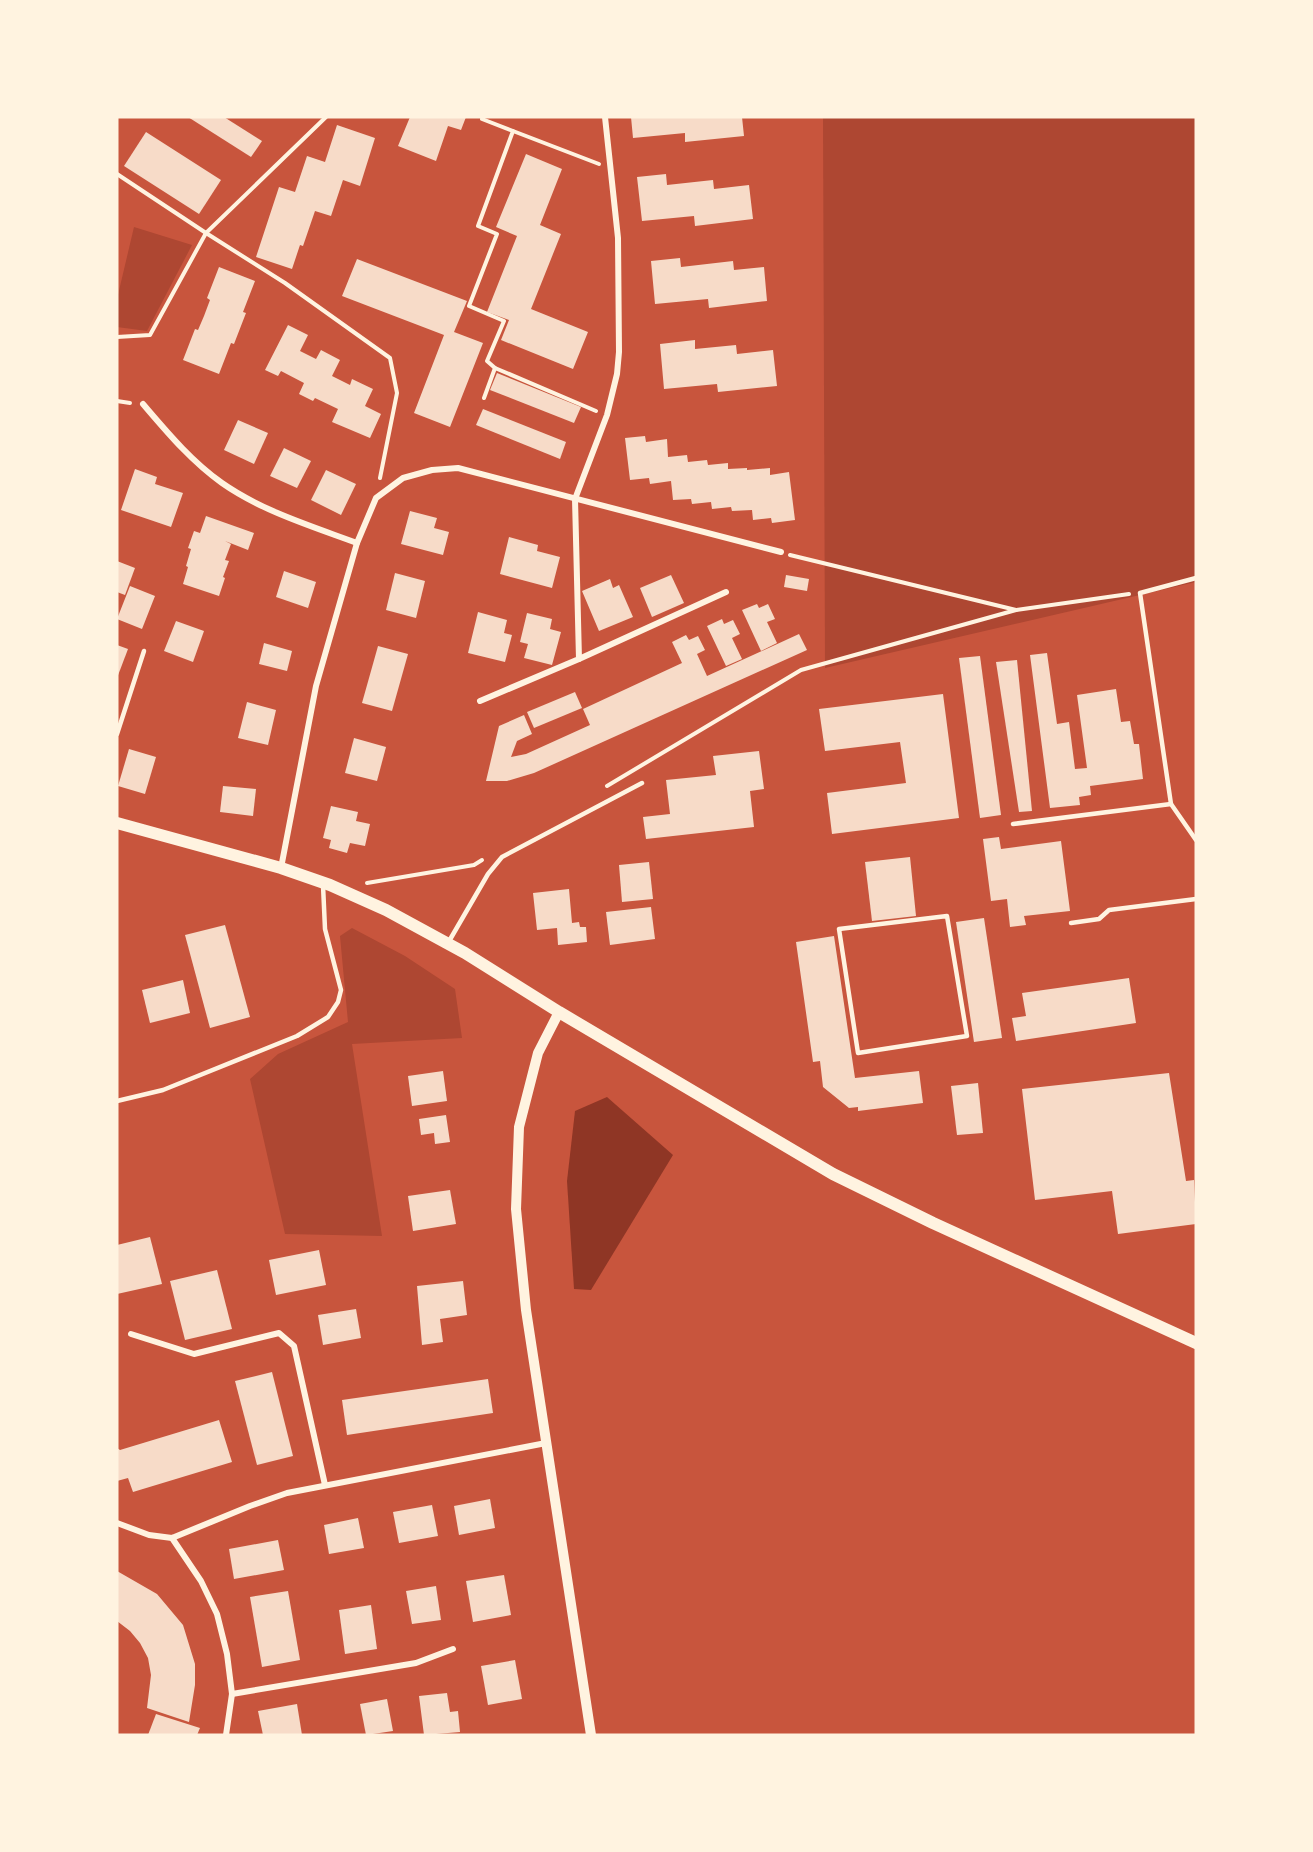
<svg xmlns="http://www.w3.org/2000/svg" width="1313" height="1852" viewBox="0 0 1313 1852" font-family="Jost,sans-serif">
<rect width="100%" height="100%" fill="#c8553d"/>
<!-- green -->
<g fill="#ae4732">
<path d="M823,117H1196V582L825,668Z"/>
<path d="M134,227L192,245L147,331L117,327V299Z"/>
<path d="M352,928L405,956L455,989L462,1038L352,1044L382,1236L285,1234L250,1079L278,1054L348,1022L340,936Z"/>
</g>
<!-- water -->
<path fill="#8f3625" d="M607,1097L673,1155L591,1290L574,1289L567,1181L575,1111Z"/>
<!-- building -->
<g fill="#f7dbc8">
<path d="M188,117H224L262,141L251,157Z"/>
<path d="M410,117H466L461,130L448,126L436,161L398,146Z"/>
<path d="M631,117H742L744,136L685,142V133L633,138Z"/>
<path d="M337,125L375,138L360,186L343,180L331,216L315,211L303,246L300,245L292,269L256,257L279,187L295,192L307,156L325,162Z"/>
<path d="M146,132L221,180L199,214L124,166Z"/>
<path d="M526,154L562,169L540,225L561,234L531,309L588,332L573,369L501,340L509,320L487,312L517,236L496,227Z"/>
<path d="M666,174L667,185L713,180L714,189L749,185L753,219L695,226L694,216L642,221L637,177Z"/>
<path d="M680,258L681,267L733,261L734,270L764,267L767,301L709,308L708,299L655,304L651,261Z"/>
<path d="M357,259L467,301L454,332L483,343L450,427L414,413L444,335L342,296Z"/>
<path d="M219,267L255,281L243,312L246,313L234,344L231,343L219,374L183,360L195,329L198,330L204,316L210,300L207,298Z"/>
<path d="M288,325L308,335L300,351L316,359L321,350L340,360L332,376L350,385L352,379L373,389L365,406L381,414L370,438L332,422L338,409L315,398L313,401L299,394L304,383L281,371L278,376L265,370Z"/>
<path d="M695,340V349L736,345L737,354L773,350L777,386L718,392L717,384L664,389L660,344Z"/>
<path d="M497,373L581,407L574,423L490,390Z"/>
<path d="M483,409L566,442L560,459L476,425Z"/>
<path d="M238,420L268,433L254,464L224,450Z"/>
<path d="M645,436L646,442L667,439L668,457L687,455L688,462L707,460L708,465L728,463V469L747,468V470L770,468V475L789,472L795,520L772,523L771,518L753,520L752,510L732,511L731,507L712,509L711,502L692,504L691,499L673,500L671,481L650,484L649,478L630,480L625,438Z"/>
<path d="M284,448L311,461L297,488L270,476Z"/>
<path d="M135,469L157,477L155,484L183,493L171,527L121,510Z"/>
<path d="M326,470L356,484L341,515L311,500Z"/>
<path d="M410,511L437,518L434,528L449,532L443,555L401,544Z"/>
<path d="M206,516L254,533L248,550L225,541L231,544L225,560L229,561L223,577L225,578L219,596L183,584L188,567L186,566L191,549L188,548L194,531L200,533Z"/>
<path d="M509,537L538,545L537,551L560,557L552,588L500,574Z"/>
<path d="M117,561L135,568L125,595L117,592Z"/>
<path d="M284,571L316,582L308,608L276,597Z"/>
<path d="M395,573L425,581L416,618L386,610Z"/>
<path d="M671,575L684,603L652,617L640,588Z"/>
<path d="M786,575L809,579L807,591L784,587Z"/>
<path d="M610,579L613,588L619,585L633,617L599,631L582,591Z"/>
<path d="M130,586L155,596L142,629L117,619Z"/>
<path d="M757,604L759,608L768,604L775,619L767,622L777,643L761,651L742,610Z"/>
<path d="M478,612L507,620L504,633L512,635L505,662L468,653Z"/>
<path d="M527,613L552,619L550,629L561,632L552,665L524,658L528,644L520,642Z"/>
<path d="M722,619L724,624L733,620L740,634L732,638L742,659L726,666L707,626Z"/>
<path d="M176,621L204,631L193,662L164,651Z"/>
<path d="M799,634L807,650L534,773L507,781H486L499,726L524,715L532,734L517,741L511,757L526,754L590,725L583,709L682,663L672,642L686,635L689,640L698,636L705,650L697,654L707,676Z"/>
<path d="M264,643L292,651L287,671L259,664Z"/>
<path d="M117,645L128,649L117,678Z"/>
<path d="M378,646L408,654L392,711L362,703Z"/>
<path d="M1047,653L1057,724L1069,722L1075,769L1087,768L1077,695L1116,689L1121,722L1130,721L1134,744H1139L1143,779L1090,786L1091,795L1079,797L1080,805L1050,808L1030,655Z"/>
<path d="M980,656L1001,815L980,818L959,658Z"/>
<path d="M1017,660L1032,811L1019,812L996,662Z"/>
<path d="M575,692L582,708L534,728L527,712Z"/>
<path d="M943,694L959,818L832,834L827,793L906,783L900,742L825,751L819,709Z"/>
<path d="M247,702L276,710L268,745L238,738Z"/>
<path d="M354,738L386,747L377,781L345,773Z"/>
<path d="M129,749L156,757L145,794L118,786Z"/>
<path d="M759,751L764,789L750,791L754,827L646,839L643,817L670,814L666,780L716,775L713,756Z"/>
<path d="M223,786L256,789L253,816L220,812Z"/>
<path d="M331,806L358,812L356,821L370,824L365,846L350,843L347,853L329,848L331,840L323,838Z"/>
<path d="M999,837L1001,849L1061,841L1070,911L1024,916L1026,925L1010,927L1007,899L991,901L983,839Z"/>
<path d="M910,857L916,916L872,921L865,862Z"/>
<path d="M649,862L653,899L622,902L619,865Z"/>
<path d="M569,889L572,923L579,922L580,927H586L587,942L558,945L557,928L537,930L533,893Z"/>
<path d="M651,907L655,939L610,945L606,912Z"/>
<path d="M984,918L1002,1038L974,1042L956,922Z"/>
<path d="M225,925L250,1017L210,1028L185,935Z"/>
<path d="M834,936L855,1078L919,1071L923,1103L858,1111V1107L849,1108L823,1087L820,1061L813,1062L796,942Z"/>
<path d="M1129,978L1136,1023L1016,1041L1012,1018L1026,1016L1022,993Z"/>
<path d="M183,980L190,1013L150,1023L142,990Z"/>
<path d="M443,1071L447,1101L412,1106L408,1076Z"/>
<path d="M1169,1073L1186,1181L1194,1180L1196,1224L1118,1234L1112,1191L1035,1200L1022,1089Z"/>
<path d="M978,1083L983,1133L957,1135L951,1086Z"/>
<path d="M446,1115L450,1142L435,1144L434,1133L421,1135L419,1119Z"/>
<path d="M450,1190L456,1224L413,1231L408,1196Z"/>
<path d="M150,1237L162,1284L117,1294V1245Z"/>
<path d="M319,1250L326,1285L276,1295L269,1260Z"/>
<path d="M217,1270L232,1329L185,1340L170,1281Z"/>
<path d="M463,1281L467,1315L440,1319L443,1342L422,1345L417,1286Z"/>
<path d="M356,1309L361,1338L323,1345L318,1315Z"/>
<path d="M272,1372L293,1456L257,1465L235,1381Z"/>
<path d="M488,1379L493,1413L347,1435L342,1400Z"/>
<path d="M219,1420L232,1462L133,1492L128,1478L117,1481V1448L120,1450Z"/>
<path d="M490,1499L495,1528L459,1535L454,1506Z"/>
<path d="M432,1505L438,1536L399,1543L393,1512Z"/>
<path d="M358,1518L364,1548L329,1554L324,1525Z"/>
<path d="M278,1540L284,1570L234,1579L229,1549Z"/>
<path d="M117,1571L157,1594L183,1625L195,1664V1685L189,1722L147,1708L151,1675L148,1658L140,1643L130,1631L117,1621Z"/>
<path d="M504,1575L511,1615L473,1622L466,1581Z"/>
<path d="M436,1586L441,1620L412,1624L406,1591Z"/>
<path d="M288,1591L300,1660L262,1667L250,1597Z"/>
<path d="M371,1605L377,1649L345,1654L339,1610Z"/>
<path d="M515,1660L522,1699L488,1705L481,1666Z"/>
<path d="M447,1693L450,1712L458,1711L460,1732L424,1735L419,1696Z"/>
<path d="M387,1699L393,1731L366,1735L360,1704Z"/>
<path d="M297,1704L302,1735H263L258,1711Z"/>
<path d="M156,1714L200,1728L197,1735H148Z"/>
</g>
<g fill="none" stroke-linecap="round" stroke-linejoin="round">
<!-- path -->
<g stroke="#fff3e0" stroke-width="4">
<path d="M482,119L513,131L478,226L497,234L469,306L504,321L487,361L495,368"/>
<path d="M513,131L599,164"/>
<path d="M117,174L206,233L285,283L390,358L397,393L380,478"/>
<path d="M117,337L150,335L206,233L326,117"/>
<path d="M484,398L495,368L596,411"/>
<path d="M117,401L130,403"/>
<path d="M790,555L1016,610"/>
<path d="M607,786L801,670L1016,610L1129,594"/>
<path d="M367,883L474,865L482,860"/>
</g>
<!-- service -->
<g stroke="#fff3e0" stroke-width="4.5">
<path d="M1196,578L1140,593L1171,804L1196,840"/>
<path d="M117,734L144,651"/>
<path d="M1013,824L1171,804"/>
<path d="M947,916L967,1036L858,1053L839,929Z"/>
<path d="M1071,923L1099,919L1109,910L1196,899"/>
<path d="M448,943L488,874L502,857L642,783"/>
<path d="M117,1101L163,1090L297,1036L328,1017L338,1002L341,990L325,929L323,885"/>
</g>
<!-- minor -->
<g stroke="#fff3e0" stroke-width="6">
<path d="M143,404C167,432 191,461 222,483C262,511 311,526 357,543"/>
<path d="M579,659L726,592"/>
<path d="M480,701L579,659L575,499L607,415L617,374L619,352L618,238L605,117"/>
<path d="M281,868L316,686L357,543L376,498L403,478L432,470L458,468L781,552"/>
<path d="M131,1334L194,1354L279,1333L294,1346L325,1485"/>
<path d="M117,1523L149,1535L172,1538L250,1506L287,1493L546,1443"/>
<path d="M172,1538L201,1581L217,1614L227,1654L232,1694L226,1735"/>
<path d="M232,1694L416,1663L453,1649"/>
</g>
<!-- tertiary -->
<path stroke="#fff3e0" stroke-width="10" d="M559,1012L538,1053L519,1127L516,1209L526,1310L591,1735"/>
<!-- secondary -->
<path stroke="#fff3e0" stroke-width="12" d="M117,823L281,868L330,885L386,910L465,953L559,1012L833,1174L933,1223L1196,1343"/>
</g>
<!-- border -->
<rect width="1313" height="1852" fill="none" stroke="#fff3e0" stroke-width="237"/>
</svg>
